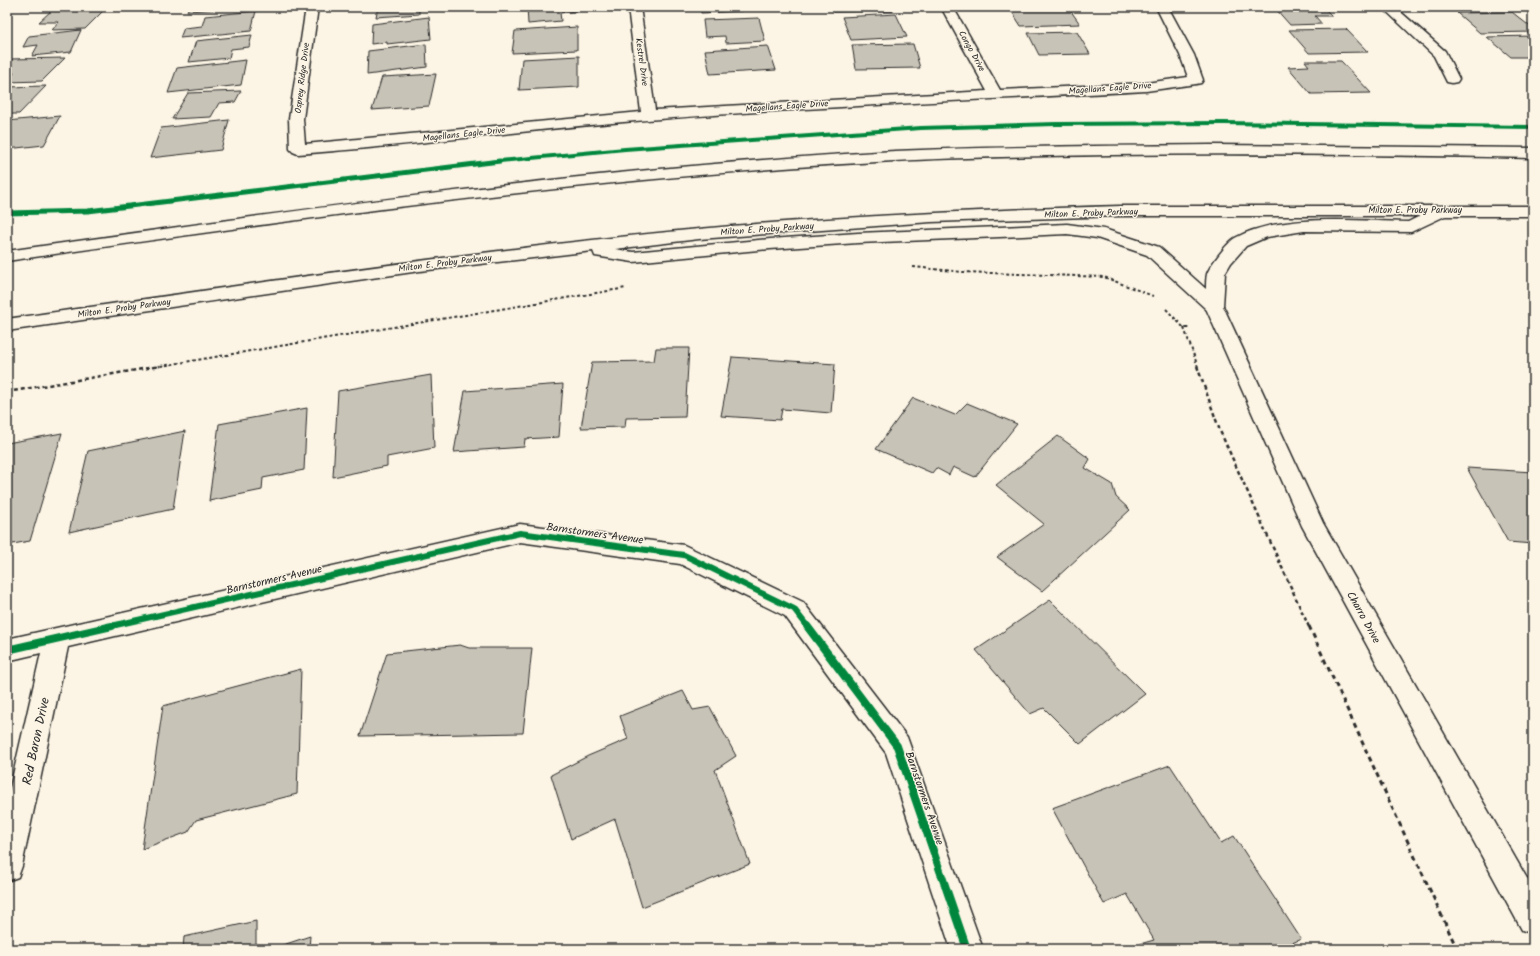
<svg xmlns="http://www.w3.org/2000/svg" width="1540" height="956" viewBox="0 0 1540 956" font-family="Kalam,sans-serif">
<rect width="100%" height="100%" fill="#fcf5e5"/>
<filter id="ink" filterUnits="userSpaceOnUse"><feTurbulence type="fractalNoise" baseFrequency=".025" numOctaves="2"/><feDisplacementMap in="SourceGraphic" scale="8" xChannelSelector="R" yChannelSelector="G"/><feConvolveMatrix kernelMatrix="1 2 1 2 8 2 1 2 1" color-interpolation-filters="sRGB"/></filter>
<g filter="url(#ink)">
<!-- building -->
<g fill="#c8c3b7" stroke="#2b2b2b">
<path d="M189,7H258L187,11Z"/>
<path d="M378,7H419V14L376,17Z"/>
<path d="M527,7H575L576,11L560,13L561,21L528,24Z"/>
<path d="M700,7H742V11L701,13Z"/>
<path d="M833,7H892L893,11L834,12Z"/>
<path d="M1009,7H1068L1080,24L1021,26Z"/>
<path d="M1274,7H1323L1332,16H1315L1322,24L1290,25Z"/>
<path d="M1450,7H1501L1503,9H1452Z"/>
<path d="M105,9L85,29L52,30L59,22H39L52,10Z"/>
<path d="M256,11L251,31L180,38L184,28L202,26L205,16Z"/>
<path d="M1512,12L1533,29V32L1480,33L1457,13Z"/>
<path d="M896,14L907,37L851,40L842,17Z"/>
<path d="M429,17L431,39L387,44V42L371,44L372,24Z"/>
<path d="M759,18L765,41L726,43L725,36L705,37L703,20Z"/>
<path d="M577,27V50L512,53L515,31Z"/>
<path d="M1346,29L1368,52L1309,53L1289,30Z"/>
<path d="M81,30L71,52L32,56L38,45L23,47L29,36Z"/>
<path d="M1077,32L1090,54L1039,55L1028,33Z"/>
<path d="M252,35L249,47L231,49L229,58L189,62L196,41Z"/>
<path d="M1533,36V57H1511L1487,37Z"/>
<path d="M426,44L427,67L367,75L368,51Z"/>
<path d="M913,44L920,68L856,69L852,45Z"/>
<path d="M768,46L776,70L710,74L705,50Z"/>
<path d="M579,56V87L519,90L522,59Z"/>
<path d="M65,58L42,81L7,82L14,73H7V61L9,59Z"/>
<path d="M246,60L241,85L168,93L177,68Z"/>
<path d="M1305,61H1341L1371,93L1311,94L1288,67L1309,66Z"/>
<path d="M436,74L429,106L372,110L382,77Z"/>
<path d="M46,86L19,114H7V87Z"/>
<path d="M241,91L235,102L219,103L211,117L172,119L188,93Z"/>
<path d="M60,116L44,145L7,149V121Z"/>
<path d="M229,120L221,150L150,158L161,128Z"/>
<path d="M656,348H689L685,417L626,418L625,427L581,428L592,362L654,361Z"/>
<path d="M732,357L835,364L831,413L782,409L780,420L721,416Z"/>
<path d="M431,375L434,448L387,457V466L333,477L338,391Z"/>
<path d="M563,384L559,437L525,439L524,447L454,452L465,391Z"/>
<path d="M913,398L955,415L967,403L1017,424L975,477L953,467L949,475L936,468L932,473L876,449Z"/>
<path d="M307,408L304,470L263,478L262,490L209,501L219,424Z"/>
<path d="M185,431L173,509L69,532L88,451Z"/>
<path d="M62,433L30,541L7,545V443Z"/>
<path d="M1058,436L1090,459L1085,468L1112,484L1116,497L1130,510L1042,591L997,557L1044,524L996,485Z"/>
<path d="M1467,468L1533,472V544L1508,542Z"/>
<path d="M1050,600L1145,694L1080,744L1044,708L1030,714L976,650Z"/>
<path d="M460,645L469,648H532L523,733L360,736L387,653Z"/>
<path d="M301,669L297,794L196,820L188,832L142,849L163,706Z"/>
<path d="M683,691L693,710L710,707L736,756L715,770L750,864L642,907L615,819L571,839L551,775L588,756L628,739L620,716Z"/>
<path d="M1170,765L1221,843L1234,836L1301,939L1279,949H1143L1140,944L1154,940L1127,894L1104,904L1052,808Z"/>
<path d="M256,921V949H183L184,937Z"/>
<path d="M310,936L309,949H271Z"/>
</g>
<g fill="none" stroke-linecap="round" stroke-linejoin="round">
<defs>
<g id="minor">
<path d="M306,7H318L303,119L305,144L641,112L628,7H640L655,110L987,91L941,7H953L1000,90L1146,83L1188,77L1180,55L1156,7H1168L1194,55L1203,80L1201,83L1196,84L1146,91C984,100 822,106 660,119C539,128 419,145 298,154L293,152L290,149L289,119Z"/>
<path d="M1382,7H1395L1445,51L1459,79L1457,82L1452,83L1447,82L1434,56Z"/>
<path d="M1214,300L1221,302L1223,306L1323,523L1533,889V934L1522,930L1302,526L1205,306L1207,302Z"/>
<path d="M520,524L684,545L803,602L907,737L983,949H951L886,753L785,616L680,564L520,542L68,647L22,866L18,877L7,881V801L41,653L7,661V639Z"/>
</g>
<g id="highway">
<path d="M1210,145L1533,148V158C1392,155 1251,153 1110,155C1038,156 966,157 894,161C597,177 301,218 7,261V251C302,209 597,168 895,151C1000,146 1105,146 1210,145Z"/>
<path d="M1120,206H1533V216H1445L1411,232L1304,231L1267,237L1246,246L1231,263L1225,273L1223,306L1221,310L1214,312L1207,310L1147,255L1097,238L1067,234L858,243L770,249L633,262L595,256L593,251L420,271L7,331V319C237,286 467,251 699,229C839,216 979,210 1120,206ZM1120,216H1420L1408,222C1358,221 1279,213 1235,238C1228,242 1210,265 1207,274C1206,278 1206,284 1206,289L1159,247L1104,229L1067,224L858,233L770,239L633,252L615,249L699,239L931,222Z"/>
</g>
</defs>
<!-- minor casing -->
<use href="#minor" stroke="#2b2b2b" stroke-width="3"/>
<!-- highway casing -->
<use href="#highway" stroke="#2b2b2b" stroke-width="3"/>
<!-- path-far2 -->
<g stroke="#2b2b2b" stroke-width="2" stroke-dasharray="3 2.5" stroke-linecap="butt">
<path d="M913,267L963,272L1104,277L1153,296"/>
<path d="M1166,309L1184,328H1189"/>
<path d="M1184,328L1198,367"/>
<path d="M155,367L626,288"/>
</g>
<!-- path-far1 -->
<g stroke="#2b2b2b" stroke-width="2.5" stroke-dasharray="4 3" stroke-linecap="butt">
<path d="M1197,366L1220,431L1309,627"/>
<path d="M7,392L160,366"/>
</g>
<!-- path -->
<path stroke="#2b2b2b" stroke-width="3" stroke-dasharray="5 4" stroke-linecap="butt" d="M1309,626L1457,949"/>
<!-- minor -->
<use href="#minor" fill="#fcf5e5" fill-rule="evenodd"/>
<!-- highway -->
<use href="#highway" fill="#fcf5e5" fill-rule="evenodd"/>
<defs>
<path id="cycleway-far3" d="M490,162L625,149L921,128L1056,124L1224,123L1533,127"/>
<path id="cycleway-far2" d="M7,213L88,211L500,161"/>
<path id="cycleway-far1" d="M107,627L520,533L684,555L794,609L808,627"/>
<g id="cycleway">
<path d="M807,626L897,746L967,949"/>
<path d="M7,650L112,626"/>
</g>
</defs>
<!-- cycleway-far3 casing -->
<use href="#cycleway-far3" stroke="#fcf5e5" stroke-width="5.5"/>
<!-- cycleway-far2 casing -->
<use href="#cycleway-far2" stroke="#fcf5e5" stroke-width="7"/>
<!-- cycleway-far1 casing -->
<use href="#cycleway-far1" stroke="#fcf5e5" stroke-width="8"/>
<!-- cycleway casing -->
<use href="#cycleway" stroke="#fcf5e5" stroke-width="10"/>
<!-- cycleway-far3 -->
<use href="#cycleway-far3" stroke="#00873e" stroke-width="4"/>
<!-- cycleway-far2 -->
<use href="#cycleway-far2" stroke="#00873e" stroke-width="5"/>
<!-- cycleway-far1 -->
<use href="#cycleway-far1" stroke="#00873e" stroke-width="6"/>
<!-- cycleway -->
<use href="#cycleway" stroke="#00873e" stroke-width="8"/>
</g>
</g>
<g text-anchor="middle" stroke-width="3" stroke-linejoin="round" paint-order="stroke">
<!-- far-street labels -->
<g font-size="9" fill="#2b2b2b" stroke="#fcf5e5">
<text transform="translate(972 51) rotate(61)" y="3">Congo Drive</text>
<text transform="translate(642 62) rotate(82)" y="3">Kestrel Drive</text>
<text transform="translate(302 78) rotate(-83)" y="3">Osprey Ridge Drive</text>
<text transform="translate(1110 88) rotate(-4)" y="3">Magellans Eagle Drive</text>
<text transform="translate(787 106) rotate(-4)" y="3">Magellans Eagle Drive</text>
<text transform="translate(464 134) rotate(-6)" y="3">Magellans Eagle Drive</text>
<text x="1415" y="213">Milton E. Proby Parkway</text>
<text transform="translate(1091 213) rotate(-2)" y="3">Milton E. Proby Parkway</text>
<text transform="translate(767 229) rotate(-4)" y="3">Milton E. Proby Parkway</text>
<text transform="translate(445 263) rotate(-7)" y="3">Milton E. Proby Parkway</text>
<text transform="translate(124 308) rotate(-8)" y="3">Milton E. Proby Parkway</text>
</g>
<!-- street labels -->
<g font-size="11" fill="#2b2b2b" stroke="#fcf5e5">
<text transform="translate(595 533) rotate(8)" y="4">Barnstormers Avenue</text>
<text transform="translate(274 579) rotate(-13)" y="4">Barnstormers Avenue</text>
<text transform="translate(1364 617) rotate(61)" y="4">Charro Drive</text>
<text transform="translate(925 798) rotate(71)" y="4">Barnstormers Avenue</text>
</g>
<!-- near-street labels -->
<g font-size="13" fill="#2b2b2b" stroke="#fcf5e5">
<text transform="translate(35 741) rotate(-78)" y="5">Red Baron Drive</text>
</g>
</g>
<!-- margin -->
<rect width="1540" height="956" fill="none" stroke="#fcf5e5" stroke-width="24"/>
<rect x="12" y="12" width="1516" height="932" fill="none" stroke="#2b2b2b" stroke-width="1.5" filter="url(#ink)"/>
</svg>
